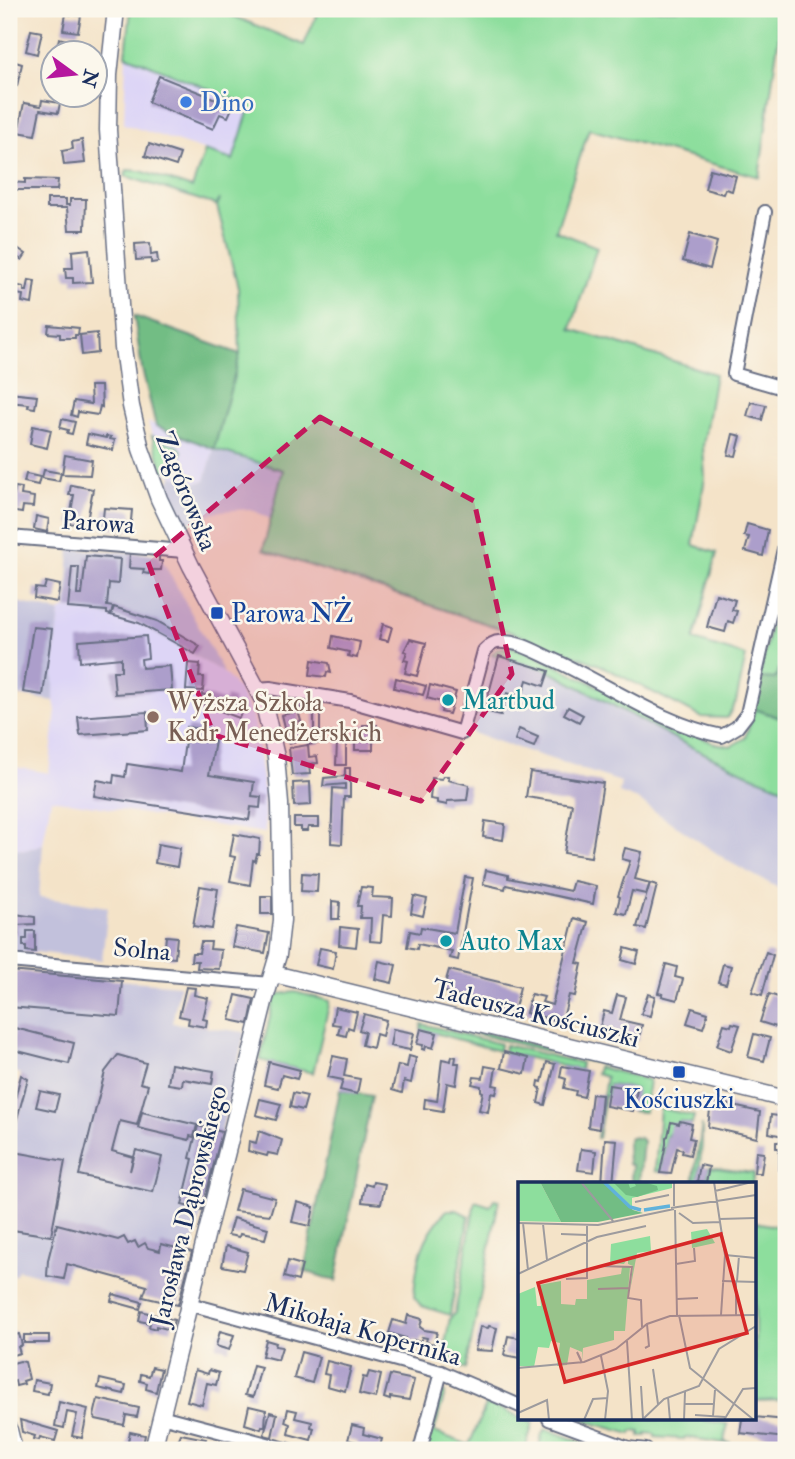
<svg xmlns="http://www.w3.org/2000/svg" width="795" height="1459" viewBox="0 0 795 1459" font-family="'IM FELL Double Pica',serif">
<rect width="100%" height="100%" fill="#fbf7ec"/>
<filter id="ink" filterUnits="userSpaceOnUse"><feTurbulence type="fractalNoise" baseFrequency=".0143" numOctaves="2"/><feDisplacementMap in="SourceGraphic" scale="14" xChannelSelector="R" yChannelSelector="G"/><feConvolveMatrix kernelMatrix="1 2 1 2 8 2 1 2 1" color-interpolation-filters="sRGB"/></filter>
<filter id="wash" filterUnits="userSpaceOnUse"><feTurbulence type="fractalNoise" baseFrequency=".00686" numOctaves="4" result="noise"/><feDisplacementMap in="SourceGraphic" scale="28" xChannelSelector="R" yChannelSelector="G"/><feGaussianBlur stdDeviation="1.57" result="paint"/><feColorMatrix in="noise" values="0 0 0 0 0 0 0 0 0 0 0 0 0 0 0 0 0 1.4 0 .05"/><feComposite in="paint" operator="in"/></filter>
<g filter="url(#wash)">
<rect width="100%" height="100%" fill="#f4e3c8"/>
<!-- built -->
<g fill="#ddd5f6">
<path d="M126,55L251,105L233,160L124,124Z"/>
<path d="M148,422L214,449L205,481L194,483L163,472Z"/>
<path d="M66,608L138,623L224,673L239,690L255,723L264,794L265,833L51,799L43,844L26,850L9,848V766L49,773L56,710L54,701V662L60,612Z"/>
</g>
<!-- industrial -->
<g fill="#c2c1dc">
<path d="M214,449L283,470L270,519L251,509L221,511L185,523L167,481L170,482L172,475L194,483L205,481Z"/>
<path d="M70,549L159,554L224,673L138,623L66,608Z"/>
<path d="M9,600L60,612L54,662V701L9,694Z"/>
<path d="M491,654L549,671L687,745L753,776L786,789V892L731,863L638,800L619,793L621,782L472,733Z"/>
<path d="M43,844L39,897L108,907L102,960L35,952L34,954L9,952V848L26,850Z"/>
<path d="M9,971L180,985L172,1023L245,1032L182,1295L68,1265L64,1281L18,1270L16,1275L9,1276V1134L15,1131L28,1080L18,1073L9,1070Z"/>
</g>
<!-- green -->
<g fill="#8dde9d" stroke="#54867e" stroke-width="2">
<path d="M131,9H216L304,45L319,9H774L779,34L759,177L589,129L556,231L597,247L571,329L715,374L703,446L705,478L693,545L717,553L694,640L746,656L736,702L727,718L701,717L600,665L505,630L263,550L283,470L214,449L240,354L238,288L217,206L220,199L216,205L125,176L127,170L141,171L192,188L205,151L233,160L250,106L126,55Z"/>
<path d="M152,436L179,447L182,451L179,461L163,472Z"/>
<path d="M779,588L786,590V661L782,663L775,679L759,678Z"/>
<path d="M512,647L529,652L713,743L731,746L745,738L755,709L786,720V789L753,776L687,745L549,671L491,654L499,648Z"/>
<path d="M295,992L330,1001L313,1073L260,1060L274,999L280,994Z"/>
<path d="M446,1023L650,1073L649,1076L445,1026Z"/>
<path d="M422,1024L500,1044L499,1051L421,1029Z"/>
<path d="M505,1045L581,1063L580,1070L504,1052Z"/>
<path d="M598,1067L649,1080L645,1112L633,1111L636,1089L609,1085L608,1096H605L598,1138H597L606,1077L596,1074Z"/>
<path d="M660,1108L694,1116L692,1124L680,1121L666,1137V1144L660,1172L655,1171Z"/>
<path d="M702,1125V1144L698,1182L706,1183L709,1167L754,1173L752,1184H693Z"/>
<path d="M494,1199L499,1200L466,1369L442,1360L450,1318L455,1313L475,1201L490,1206Z"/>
<path d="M447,1210H457L469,1216L450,1315L421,1306L414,1297C416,1260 422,1237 447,1210Z"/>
<path d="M755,1222L786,1228V1400L755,1401Z"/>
<path d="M440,1391L445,1393L434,1432L469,1445L487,1403L533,1423L525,1450H425Z"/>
<path d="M579,1419H696L728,1424L724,1441L731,1444L685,1437L684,1439L655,1437V1434L646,1433V1436H640V1432L632,1431L631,1434Z"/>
<path d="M546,1429L602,1450H548L539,1447L542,1434Z"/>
</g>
<!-- forest -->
<g fill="#72bd84" stroke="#467671" stroke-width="2">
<path d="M134,316L240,354L214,449L156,426L142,369Z"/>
<path d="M786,661V720L755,709L759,678L775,679L783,663Z"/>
<path d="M340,1090L372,1096L336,1281L304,1271Z"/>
<path d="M630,1137L640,1138L643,1141L639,1184H634L631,1179L632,1165L628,1164L627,1143Z"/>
</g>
<g id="blocks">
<!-- building -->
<g fill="#ac9ecb">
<path d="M66,14L81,16L78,32L63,30Z"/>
<path d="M31,30L42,32L37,54L26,51Z"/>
<path d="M59,38L77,43L75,52H56Z"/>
<path d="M9,60L22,64L17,86L9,84Z"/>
<path d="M159,76L233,106L228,117L220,114L213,129L148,102Z"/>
<path d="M42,100L60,103L58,113L40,110L35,135L18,132L24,103L41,106Z"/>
<path d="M82,140L85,163L64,165L62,151L73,149L72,142Z"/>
<path d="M149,144L180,154L176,166L145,156Z"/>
<path d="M710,169L736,176L732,191L725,189L723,194L705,189Z"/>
<path d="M25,179L58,180L57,190H9V182L25,183Z"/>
<path d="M47,199H66V205H70V199H86L85,230H69L67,208H47Z"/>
<path d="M690,234L717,242L710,269L683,261Z"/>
<path d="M9,242L26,254L22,260L9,252Z"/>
<path d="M150,243L151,255L157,254L158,262L151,263V259L136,260L135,244Z"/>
<path d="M89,249L92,282L73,283V278H66L65,268H73L72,251Z"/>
<path d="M29,280L35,281L32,304L22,302L23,295L9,293V284L24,287V291H27Z"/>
<path d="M49,325L79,328L78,335H75V338H60V334L48,333Z"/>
<path d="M97,333L98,353L82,355L80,335Z"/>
<path d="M90,386H101L102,407L100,406L98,415L78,412L77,417L71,415L74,401L91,404Z"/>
<path d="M9,393L37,396L35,408L28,407L29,404L9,402Z"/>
<path d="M751,402L766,405L762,420L747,416Z"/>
<path d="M62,419L75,422L72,434L67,433L68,430L60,428Z"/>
<path d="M33,426L51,430L47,448L30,444Z"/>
<path d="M88,434L106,438V436L111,437L110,439L115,440L113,450L86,444Z"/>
<path d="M733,434L741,436L736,456L728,455Z"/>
<path d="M65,455L92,460L90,475L62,474Z"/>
<path d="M44,470L61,473L59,481L42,478Z"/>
<path d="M26,474L40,477L38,485L24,482Z"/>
<path d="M71,485L93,489L86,526L69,523L74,495H69Z"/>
<path d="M15,487L22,488L21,495L34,497L33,507L23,506L22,513L9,511V493L14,494Z"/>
<path d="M104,508L132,510L130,531L102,528Z"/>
<path d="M36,516L49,519L47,532L34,529Z"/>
<path d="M747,524L768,530L763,556L745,551L749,537L744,536Z"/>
<path d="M130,553L159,555V561H162L161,570H150L149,574L143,573L144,569L129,568Z"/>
<path d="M86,556L120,559L118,584L109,583L107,606L113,607L111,615L107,614V611L68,608L72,567H79L77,595H82Z"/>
<path d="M46,582L60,585L57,602L34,598L35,588L44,589Z"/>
<path d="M716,594L735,600L732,610L737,611L733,623L728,621L725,632L707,627Z"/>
<path d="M114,607L157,621L200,646L195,654L139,623L111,615Z"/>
<path d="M383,624L392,627L388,641L379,639Z"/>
<path d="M33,627L52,629L43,695L23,692Z"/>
<path d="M146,636L148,658L141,659L142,668L170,666L172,690L115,694L113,671H121V658L80,662L79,641Z"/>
<path d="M333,636L360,642L357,658L348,656L349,652L331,648Z"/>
<path d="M410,639L426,643L417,676L405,673L408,661L404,660L407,652L404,651Z"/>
<path d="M499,656L549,671L544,686L527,680L522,697L507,693L501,715L484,711Z"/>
<path d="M312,660L329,663L331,673L327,672L326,677L310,675Z"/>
<path d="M188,663L200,664L199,677H204L203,691L186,690Z"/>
<path d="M396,678L426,686L423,695L394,688Z"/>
<path d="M430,685L456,692L449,714L441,712L444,700L442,699L441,702L427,698Z"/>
<path d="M202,694L225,702L226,697L234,700L232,705L243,709L239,718L199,703Z"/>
<path d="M301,699L320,702V743L308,745L309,757L317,756L318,763L309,764L310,774L292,775L289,748L308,745L307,738L314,737V710L299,708Z"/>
<path d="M568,707L583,715L579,722L564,714Z"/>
<path d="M298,711L301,721L296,722L298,729L302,728L304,736L301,737L302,739L289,743L282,715Z"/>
<path d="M147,712L148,730L80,735L78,717Z"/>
<path d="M363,725H377V739H373V750H355V731H363Z"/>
<path d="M187,727L208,730L206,740L215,741L209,775L254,782L252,796L261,797L260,808L251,807L249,820L94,796L97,780L113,783L114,775L125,777L127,764L181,772Z"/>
<path d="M519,729L538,737L534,747L515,740Z"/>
<path d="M337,743H346V765H336Z"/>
<path d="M345,768H350V797H344L342,844L331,843L333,788L345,789V784L323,786L324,778L345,776Z"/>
<path d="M530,772L603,783L591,857L564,853L572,804L526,797Z"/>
<path d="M443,776H449L448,780L469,785L467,800L447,801V805L437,803V800L430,799L432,778L442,779Z"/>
<path d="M310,782L311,805L294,806L293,783Z"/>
<path d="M294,818H319V827H308L307,831H301V827H294Z"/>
<path d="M485,821L505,824L503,840L483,837Z"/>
<path d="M234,834L260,839L259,854H257L255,861L253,860L250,885L230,881L235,857L230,856Z"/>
<path d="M158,844L180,848L177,867L155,863Z"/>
<path d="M625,848L642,852L635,879L650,883L646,894L632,891L626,914L616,912L620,897L618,896L630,861L622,859Z"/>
<path d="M486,870L508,875V878L570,891L573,881L596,886L593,904L506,885L505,889L483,884Z"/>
<path d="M302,873L318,874L317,892L301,891Z"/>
<path d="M465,877L473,878L458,960L450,958L452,951L418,944L417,949L407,947L410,931L420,933L421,927L455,933Z"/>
<path d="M650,883L657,885L646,929L637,927Z"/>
<path d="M200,886L218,889L212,929L193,926Z"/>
<path d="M361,887L373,888L372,897L393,898L392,916L383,915L381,942L370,941L371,918H360L361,906H357Z"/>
<rect x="261" y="896" width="11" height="18"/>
<path d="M414,896L427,899L423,916L411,913Z"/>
<path d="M332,901L340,902L339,919H332Z"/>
<path d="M9,913L35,917V924L17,925L18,934L9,935Z"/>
<path d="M574,918L588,922L577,963L582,964L575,996L569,995L562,1022L526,1013L531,994L544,997L542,1002L552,1005Z"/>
<path d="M236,927L269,933L265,953L232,947Z"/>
<path d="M340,927L358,929L356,947L339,945Z"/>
<path d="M27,931H35V952L26,951V946H23V939H27Z"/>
<path d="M166,936L177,937L175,958L164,957Z"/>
<path d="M201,942H211L210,949L221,950L219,969L197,968L198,961H191L192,953H199Z"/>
<path d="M320,948L336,951L333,969L316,965Z"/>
<path d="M625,948L639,952L636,964L622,960Z"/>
<path d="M766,952L773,955L762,995L752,992Z"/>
<path d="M379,961L396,965L392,983L375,979Z"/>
<path d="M666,964L677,967L675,977L683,979L677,1000L662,996L663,994L658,993Z"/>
<path d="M723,964L731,966L726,984L718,982Z"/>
<path d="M449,970L520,987L515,1008L491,1005L492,1003L466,997V999L443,991Z"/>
<path d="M9,971L122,981L119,1016L9,1007Z"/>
<path d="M186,987L195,988L194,995L208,998L203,1019L207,1020L206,1027L188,1024L189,1018L179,1016Z"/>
<path d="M648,994L655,996L650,1016L641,1014Z"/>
<path d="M769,994L784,999L776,1027L760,1022Z"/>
<path d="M236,995L254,999L249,1024L230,1020Z"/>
<path d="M617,995L626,997L620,1020L642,1025L638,1041L599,1031L604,1011L612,1013Z"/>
<path d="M335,1007L357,1012L353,1029L348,1027L346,1036L338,1034L340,1025L332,1024Z"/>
<path d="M692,1008L708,1013L703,1028L687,1023Z"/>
<path d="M364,1014L386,1020L382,1036L376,1034L373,1048L362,1045L365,1032L359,1030Z"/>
<path d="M732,1023L740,1025L731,1051L717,1046L724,1024L731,1026Z"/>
<path d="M15,1028L74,1043L69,1064L10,1049Z"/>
<path d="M393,1029L414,1033L410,1050L390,1046Z"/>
<path d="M421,1029L437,1033L433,1048L426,1046L425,1050L422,1049L423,1045L417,1044Z"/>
<path d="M754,1034L770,1038L764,1061L748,1057Z"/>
<path d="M504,1052L528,1058L525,1074L501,1068Z"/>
<path d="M118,1055L146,1063L140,1083L148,1085L137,1125L120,1121L112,1151L133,1157L130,1171L136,1150L162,1157L153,1192L79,1175L105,1072Z"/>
<path d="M333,1056L347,1059L344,1076L360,1079L357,1094L340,1090L343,1080L328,1077Z"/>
<path d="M409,1056L416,1058L411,1083L404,1081L402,1093L392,1090L398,1065L407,1067Z"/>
<path d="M452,1056L456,1057L455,1063H459L456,1085L447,1083L443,1111L424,1108L425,1099L437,1101L442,1059L451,1061Z"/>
<path d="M269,1062L300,1070L297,1079L282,1075L278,1088L264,1085Z"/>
<path d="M547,1062L555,1064L545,1105L538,1103L541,1088L538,1087L539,1081L542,1082Z"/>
<path d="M171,1064L214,1071L212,1084L183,1079L182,1086L168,1084Z"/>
<path d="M485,1066L496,1068L493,1085L498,1086L496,1094L491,1093L488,1112L479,1110L483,1092L481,1091V1086L472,1084L474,1077L483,1078Z"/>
<path d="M562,1066L589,1071L584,1097L575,1095L576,1091L564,1088L566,1079L560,1077Z"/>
<path d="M21,1075L28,1079L15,1126L9,1131V1122Z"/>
<path d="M609,1085L637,1089L633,1111L606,1106Z"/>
<path d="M40,1091L59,1095L55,1111L36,1107Z"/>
<path d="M293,1093L307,1096L303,1110L290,1107Z"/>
<path d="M592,1094L602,1095L599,1129L588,1127Z"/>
<path d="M260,1099L281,1104L276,1120L256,1115Z"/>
<path d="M711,1101L760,1112L757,1138L708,1127Z"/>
<path d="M142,1112L197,1125L194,1137L190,1136L189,1140L138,1128Z"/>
<path d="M771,1115L786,1117L785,1171L779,1170V1148H776V1142H779L783,1136L769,1133Z"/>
<path d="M680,1121L692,1124L689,1138L694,1139L690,1155L682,1153L683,1150L677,1148L671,1174L660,1173L666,1144V1137L668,1136L671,1122L679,1124Z"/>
<path d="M198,1126L222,1132L202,1210L182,1205L193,1159L190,1158Z"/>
<path d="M259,1131L282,1140L278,1155L268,1153L267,1156L248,1151L249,1141L256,1143Z"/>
<path d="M605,1139L617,1140L613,1184H602Z"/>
<path d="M581,1149L596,1151L594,1172L578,1170Z"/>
<path d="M9,1151L65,1161L51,1236L13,1230L9,1224Z"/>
<path d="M756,1152L764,1153L761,1173H754Z"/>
<path d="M700,1165L709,1167L706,1183L697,1182Z"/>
<path d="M373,1182L385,1184L381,1204L362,1202L365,1184L372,1186Z"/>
<path d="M240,1189L275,1198L270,1215L234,1211Z"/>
<path d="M297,1202L314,1207L310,1226L292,1222Z"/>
<path d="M233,1218L268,1228L265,1239L240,1234L239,1237L228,1235Z"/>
<path d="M57,1224L118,1240L124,1237L128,1244L135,1241L138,1247L145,1243L148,1248L160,1251L161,1244L192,1252L178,1305L143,1297L147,1286L67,1264L64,1279L47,1276L48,1260Z"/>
<path d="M226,1246L248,1252L243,1270L222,1266Z"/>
<path d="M288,1261L302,1265L298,1281L284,1277Z"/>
<path d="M113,1294L142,1302L140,1309L111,1301Z"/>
<path d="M141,1311L174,1320L171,1330L156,1326V1329L149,1327L150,1323L139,1321Z"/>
<path d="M408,1315L422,1319L420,1327L424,1330L437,1332L434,1344L426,1342L427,1338L422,1337L420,1342L413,1340L412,1344L405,1342V1338L389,1333L393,1320L406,1324Z"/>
<path d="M489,1326L497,1328L492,1351L475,1350L480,1327L488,1328Z"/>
<path d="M15,1331V1335L19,1334L22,1345L18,1347L20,1353L9,1356V1333Z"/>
<path d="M220,1331L234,1335L229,1350L216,1346Z"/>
<rect x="24" y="1335" width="25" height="8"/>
<path d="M508,1336L520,1338V1358L504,1355Z"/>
<path d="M266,1340L276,1343L275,1346L282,1347L278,1360L262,1356Z"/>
<path d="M301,1352L319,1357L312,1383L294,1378Z"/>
<path d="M20,1361L25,1362L29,1379L23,1381L24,1384L16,1386L15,1381L9,1383V1364Z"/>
<path d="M327,1361L351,1367L345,1391L327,1386L329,1375L324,1374Z"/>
<path d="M253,1365L261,1367L253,1397L245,1395Z"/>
<path d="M152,1367L161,1369L156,1392L146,1389L147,1383L140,1381L141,1374L149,1376Z"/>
<path d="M195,1370L208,1374L209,1370L219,1373L216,1385L207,1383L202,1405L187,1401Z"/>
<path d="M369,1372L381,1375L376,1398L359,1394L363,1377L367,1378Z"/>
<path d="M390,1375L414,1380L409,1400L390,1397V1400L384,1398Z"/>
<path d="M100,1379L126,1385L124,1394L98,1388Z"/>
<path d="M34,1380L50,1383L48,1394L32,1391Z"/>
<path d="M98,1399L139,1408L137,1417L126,1415L124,1425L96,1419L94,1416Z"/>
<path d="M59,1402L88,1409L82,1438L72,1436L77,1414L67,1412L64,1428L55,1426Z"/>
<path d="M249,1406L266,1410L265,1427L262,1426L261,1429L245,1424Z"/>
<path d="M288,1409L297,1411L295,1418L312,1422L311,1427L314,1428L311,1440L288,1434L290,1424L285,1422Z"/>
<path d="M270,1412L277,1414L272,1437L264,1435Z"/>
<path d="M755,1417L786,1420V1438L740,1433L742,1419H755Z"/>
<path d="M20,1420L58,1431L55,1441L40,1437L39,1440L34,1439L35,1436L22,1432Z"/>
<path d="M352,1425L364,1428L363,1434L382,1439L379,1450H356L358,1442L348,1440Z"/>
<path d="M130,1432L145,1435L142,1450L127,1446Z"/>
<path d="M181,1434L206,1439L202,1450H174Z"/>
</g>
</g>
</g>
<g filter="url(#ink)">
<use href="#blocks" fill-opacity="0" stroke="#676e83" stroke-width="2"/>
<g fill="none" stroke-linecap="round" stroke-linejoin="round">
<defs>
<g id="minor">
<path d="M765,212L734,374L786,389"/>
<path d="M9,537L184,551"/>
<path d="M257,689L270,688L350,701L462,733L484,651C490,645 494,641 503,642C521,642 538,653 554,660C607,684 664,725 722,736L737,727L747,714L786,540"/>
<path d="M9,961L270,984"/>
<path d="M189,1304L441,1372L520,1406"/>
<path d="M161,1416L290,1450"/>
<path d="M549,1419L628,1448L646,1450"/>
<path d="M420,1450L441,1372"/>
</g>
<g id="tertiary">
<path d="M116,9L109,75L108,130L123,348L131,406L141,449L159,499L191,566L263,700L276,757L280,804L282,920L278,955L264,1002L153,1450"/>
<path d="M274,974L786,1099"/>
<path d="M9,1430L14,1450"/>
</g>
</defs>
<!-- minor casing -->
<use href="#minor" stroke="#676e83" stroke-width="16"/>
<!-- tertiary casing -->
<use href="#tertiary" stroke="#676e83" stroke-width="19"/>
<!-- minor -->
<use href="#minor" stroke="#fff" stroke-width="12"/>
<!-- tertiary -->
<use href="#tertiary" stroke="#fff" stroke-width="16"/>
</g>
</g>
<!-- marked area -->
<path fill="#c2185b" fill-opacity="0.2" stroke="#c2185b" stroke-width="5" stroke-dasharray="14 9" stroke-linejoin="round" d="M320,417L474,501L512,674L421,801L214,735L148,562Z"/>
<!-- markers -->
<circle fill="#3f7fe0" stroke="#fbf7ec" stroke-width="2.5" cx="186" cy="102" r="7"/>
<g fill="#1a4fb4" stroke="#fbf7ec" stroke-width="2.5">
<rect x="210" y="606" width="14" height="14" rx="3.5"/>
<rect x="672" y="1065" width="14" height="14" rx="3.5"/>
</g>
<g fill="#0f9aa8" stroke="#fbf7ec" stroke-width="2.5">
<circle cx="448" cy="700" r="7"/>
<circle cx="446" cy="941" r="7"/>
</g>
<circle fill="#8d6e63" stroke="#fbf7ec" stroke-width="2.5" cx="153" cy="717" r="7"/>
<g text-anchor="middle" stroke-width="5" stroke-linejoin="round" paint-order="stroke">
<!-- shop labels -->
<g font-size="26" fill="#366cbe" stroke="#fbf7ec" text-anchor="start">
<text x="200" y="111">Dino</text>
</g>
<!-- street labels -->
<g font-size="26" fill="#1b2f5e" stroke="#fbf7ec">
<text transform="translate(187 491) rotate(68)" y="9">Zagórowska</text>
<text transform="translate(98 522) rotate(4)" y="9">Parowa</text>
<text transform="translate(142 949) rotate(5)" y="9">Solna</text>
<text transform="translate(536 1013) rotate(14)" y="9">Tadeusza Kościuszki</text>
<text transform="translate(188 1206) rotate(-76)" y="9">Jarosława Dąbrowskiego</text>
<text transform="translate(363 1329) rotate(16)" y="9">Mikołaja Kopernika</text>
</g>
<!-- transit labels -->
<g font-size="26" fill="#164399" stroke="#fbf7ec" text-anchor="start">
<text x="231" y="622">Parowa NŻ</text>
<text x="679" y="1108" text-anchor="middle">Kościuszki</text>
</g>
<!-- culture labels -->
<g font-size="26" fill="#0d838f" stroke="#fbf7ec" text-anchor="start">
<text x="462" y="709">Martbud</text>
<text x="460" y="950">Auto Max</text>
</g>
<!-- education labels -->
<g font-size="26" fill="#785e54" stroke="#fbf7ec" text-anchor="start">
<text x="167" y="711">Wyższa Szkoła<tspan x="167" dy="30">Kadr Menedżerskich</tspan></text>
</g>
</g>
<!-- overview -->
<g transform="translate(518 1182)">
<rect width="238" height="238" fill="#f4e3c8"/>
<path d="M0,0H22L43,40L0,39ZM88,0H154V6L114,16V25ZM189,47L197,61L174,66L173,50ZM132,54L133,69L119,71L112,109L115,84L110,82V75L106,82L92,81L93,62ZM104,85H112L107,149H96V158L65,166L64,179V170L52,165L49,183L39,184L42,161L33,159L31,166L20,165L16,185L0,184V112L17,105L19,124H23L21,103L43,99V122L57,123L58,117H69V98L103,92Z" fill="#8dde9d"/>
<path d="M22,0H85L115,28L125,31L80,40H43ZM95,0H110L112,6L118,4L116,0H126L139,4L140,8L119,15L108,13Z" fill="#72bd84"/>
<path fill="none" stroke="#60b2db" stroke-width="3.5" d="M86,0L112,25L123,28M126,28L152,24"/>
<path fill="none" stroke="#9d9b9e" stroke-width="2" d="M63,0L95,39M196,0L207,73L203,133M197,9L234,0M117,20L151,13M156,24V0M153,26L238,13M157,28L159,133M161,31L175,41L202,40M201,37L238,36M0,41L80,43L156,27M5,41L10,88M25,42L29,78M43,52L69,53M207,73L238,76M158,82L177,79L176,66M82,84L114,85L110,116L123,118L124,145M0,92L79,55L128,44M48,97L69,96V43M204,99L238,100M218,99V133M219,99L221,74M80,107L111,106M159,117L180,116M161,133L172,186L236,238M109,159L114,238M127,166L131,164L129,142M83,174L90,209L87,238M63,178L59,170L64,181M0,186L66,180L98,167L129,142L152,134L238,133M135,187L140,222M123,204L125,237M150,215L152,238M167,222H195M0,231L29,218L31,238M177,233L207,235M195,234L197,208M66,238L75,217L90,216M124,238L146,217L181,204L201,167L238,144M166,238L167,210M206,238L225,207L238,206"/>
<path fill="#d62828" fill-opacity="0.15" stroke="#d62828" stroke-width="3.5" d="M203,52L229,151L47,200L20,101Z"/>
<rect width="238" height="238" fill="none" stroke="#1b2f5e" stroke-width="3.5"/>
</g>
<!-- margin -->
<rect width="795" height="1459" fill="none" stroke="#fbf7ec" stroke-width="35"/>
<!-- north arrow -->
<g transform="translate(74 74) rotate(105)"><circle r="33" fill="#fbf7ec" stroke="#a1a7b3" stroke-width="2"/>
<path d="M0-5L12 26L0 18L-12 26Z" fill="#b5179e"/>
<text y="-10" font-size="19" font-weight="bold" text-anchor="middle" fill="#1b2f5e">N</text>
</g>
</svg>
